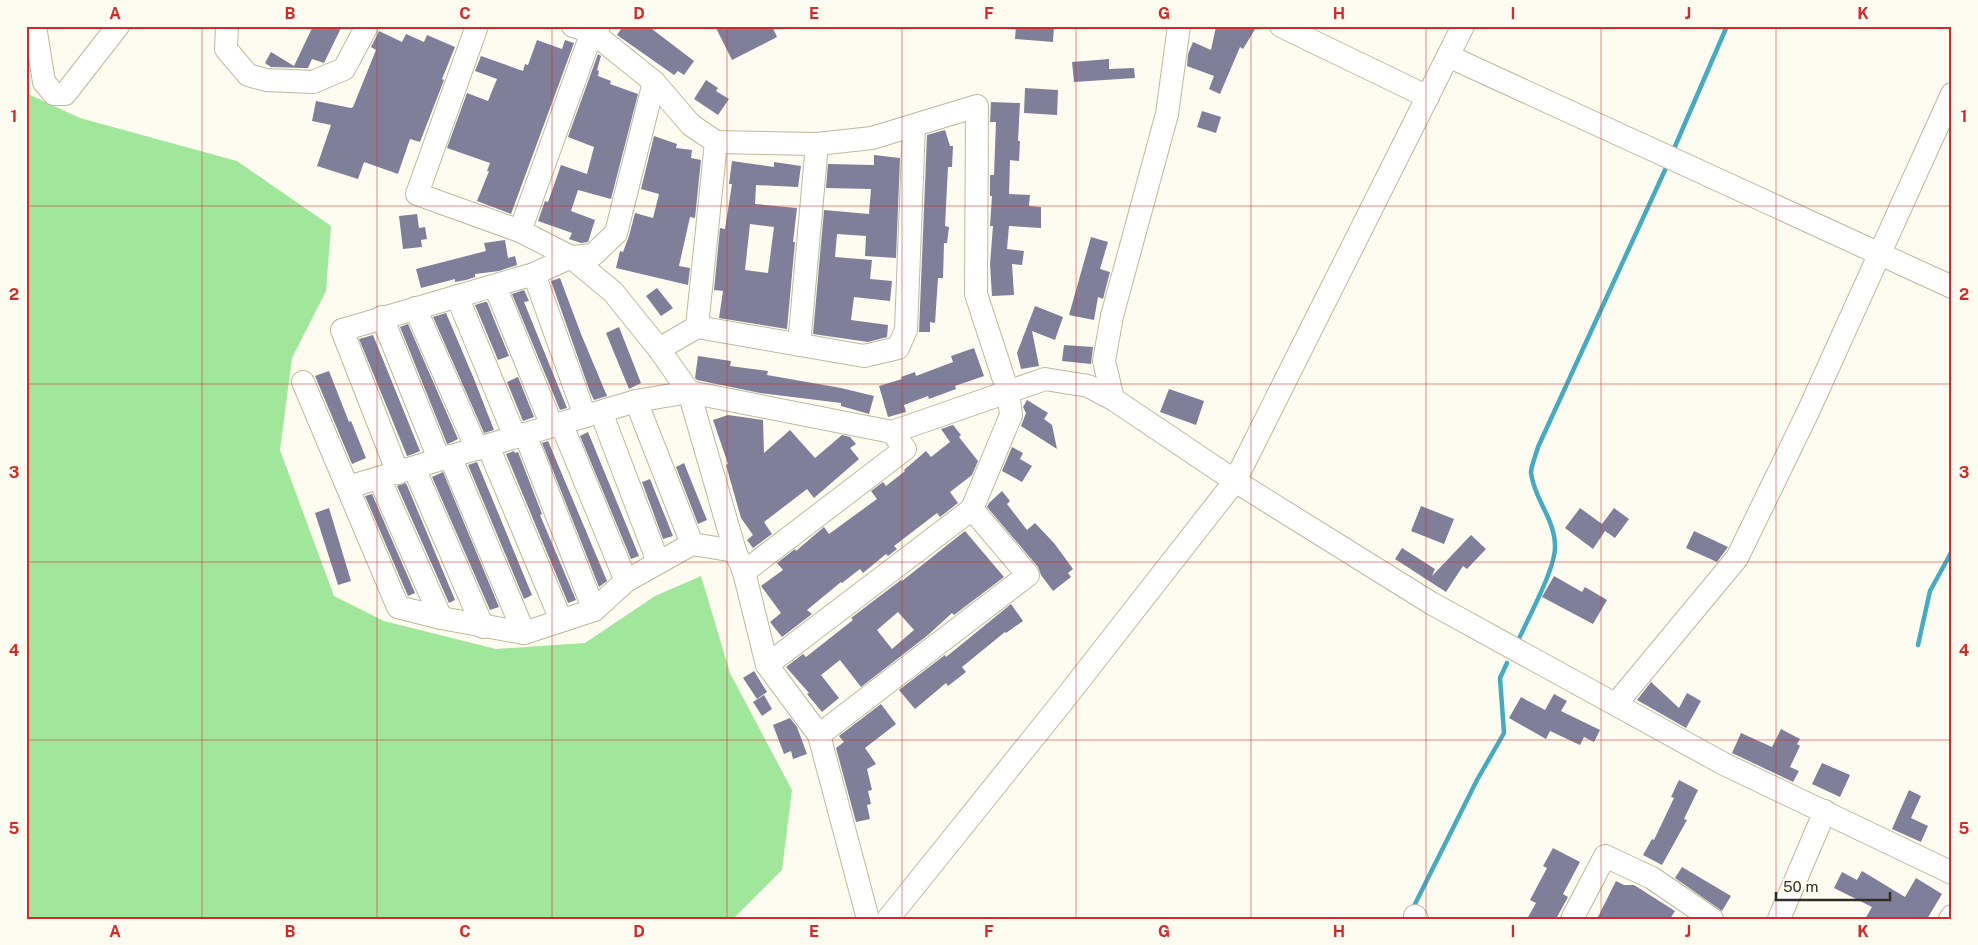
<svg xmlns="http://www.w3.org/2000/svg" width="1978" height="945" viewBox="0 0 1978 945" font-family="'Public Sans',sans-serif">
<rect width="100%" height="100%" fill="#fefcf0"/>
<!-- green -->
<path fill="#a0e69b" d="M26,93L80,118L237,161L331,226L326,291L292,358L280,450L334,596L384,621L496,649L585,643L655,596L701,576L730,673L792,790L782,870L733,919H26Z"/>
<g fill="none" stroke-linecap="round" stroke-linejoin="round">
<!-- stream -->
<g stroke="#44abc4" stroke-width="4.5">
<path d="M1673,151L1727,26"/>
<path d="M1517,643C1527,620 1556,568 1555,546C1555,519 1534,499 1531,473C1531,465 1536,455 1538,447L1665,170"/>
<path d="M1918,645L1930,591L1952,551"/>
<path d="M1412,910L1477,780L1504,733L1500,678L1507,663"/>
</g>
</g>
<!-- building -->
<g fill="#7f7f99" fill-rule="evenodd">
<path d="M313,26H342L324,63L312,59L308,68H303L271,67L265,63L271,52L294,66Z"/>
<path d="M623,26H648L694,61L684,75L678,71L674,75L617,35Z"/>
<path d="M715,26H772L777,37L732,60Z"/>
<path d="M1016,26H1054L1053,42L1015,39Z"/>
<path d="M1228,26H1257L1243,49L1240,47L1220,94L1209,89L1214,76L1187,66L1188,54L1193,42L1211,50L1216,27L1226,29Z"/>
<path d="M379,31L402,42L406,34L424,42L427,35L455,47L442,79L444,80L420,142L410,139L398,174L364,162L358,179L317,166L331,125L312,121L316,101L351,108L353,107L376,50L371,47Z"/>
<path d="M537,40L562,49L565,40L574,43L511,214L477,201L489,171H487L490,163L447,148L467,93L488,101L497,79L475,71L481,56L523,71L525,64L528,65Z"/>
<path d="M598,54L601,56L597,70L599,71L598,76L611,81L610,84L638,94L611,199L578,190L571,211L595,220L588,242L581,243L569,239L572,233L538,221L545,201L548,202L561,165L587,174L594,147L568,137Z"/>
<path d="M1109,59V69L1134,68L1135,78L1074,82L1072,62Z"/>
<path d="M706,80L718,88L716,91L729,99L718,115L694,99Z"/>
<path d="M1025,88L1058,90L1057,115L1024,113Z"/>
<path d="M991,102L1020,103L1018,141H1020L1019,161L1010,160L1009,194L1030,195L1029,206L1041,207V228L1009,226L1007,249L1024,251L1022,265L1012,264L1014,295L992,296L990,264L993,226H990L992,196H990V175H994L996,122H990Z"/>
<path d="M1202,111L1221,117L1216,133L1197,127Z"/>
<path d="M945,130L950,146H953L952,167H948L945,226L949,227L947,243H944L943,278H938L935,323L930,322V332H919L927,135Z"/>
<path d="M654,136L677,144L676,148L692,150L691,158L701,160L695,218L690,217L679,266L690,268L688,285L616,268L620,251L623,252L629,236L635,213L653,218L659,194L641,189Z"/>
<path d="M874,155L900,158L896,258L865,256L866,236L837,234L835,257L872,260L870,279L892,281L890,301L854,297L851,320L888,325L887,337L868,342L813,334L824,210L869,214L871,189L826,188L828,164L874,165Z"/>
<path d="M732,161L774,167V162L801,166L798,187L756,185L755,204L797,208L793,242H795L787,329L719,318L723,291L714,290L720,228L725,229L732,184H729ZM750,224L774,227L768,273L745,270Z"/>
<path d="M417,214L419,228L425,227L427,239L421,240L422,247L403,249L399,216Z"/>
<path d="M1091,237L1108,242L1100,269L1110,272L1103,299L1098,297L1094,320L1069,315Z"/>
<path d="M505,240L508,258L515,256L517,265L499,271L475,274V277L466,280L455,282V279L421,288L416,269L486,251L484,243Z"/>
<path d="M560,278L581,334L607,396L594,400L590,392L551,281Z"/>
<path d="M657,288L673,308L661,316L646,296Z"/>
<path d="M524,290L529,301L524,302L567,408L560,410L512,294Z"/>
<path d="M485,302H487L509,356L498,360L475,305Z"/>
<path d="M1035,306L1063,317L1055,340L1032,331L1039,366L1021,369L1017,353Z"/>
<path d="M446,313L474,379L494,430L484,433L433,317Z"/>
<path d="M408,324L458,439L450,443L447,444L400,327Z"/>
<path d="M619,327L641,383L629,389L606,333Z"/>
<path d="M373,335L420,451L413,454L407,456L359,339Z"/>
<path d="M1064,345L1093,347L1091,364L1062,361Z"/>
<path d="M974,348L984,376L955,386L956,389L929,399L928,396L904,405L906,412L888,417L879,386L902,379L901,377L915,372L916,376L953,362L951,356Z"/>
<path d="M698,356L731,361L730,366L768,371L767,375L841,388L874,396L869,414L841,406V403L760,393L697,380L695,378Z"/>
<path d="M329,371L349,422L351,421L366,458L352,464L315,376Z"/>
<path d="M518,377L534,417L523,421L507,382Z"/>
<path d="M1169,389L1204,401L1196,425L1160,412Z"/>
<path d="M1027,400L1048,413L1044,419L1052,425L1057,449L1021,426L1026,413L1023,407Z"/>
<path d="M728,415L763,420L764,453L790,430L815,458L842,435L850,437L856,444L850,448L859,459L814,498L807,489L764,522L772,534L753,548L747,540L753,535L741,518L726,465L728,464L713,420Z"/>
<path d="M953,425L961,435L959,437L978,461L972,475L950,492L958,503L940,517L937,513L894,546L897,549L888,556L886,554L863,573L860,569L842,583L841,582L807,610L812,614L782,637L770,622L781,613L761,586L783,570L777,563L795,549L796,551L824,527L829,534L877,499L871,491L883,482L886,486L905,471L904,470L926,451L931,457L950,442L941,429Z"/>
<path d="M588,432L639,556L631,559L580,436Z"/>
<path d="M548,441L607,581L599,587L542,443Z"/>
<path d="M1012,447L1023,453L1020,459L1032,466L1022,482L1002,471Z"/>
<path d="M514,451L515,453L518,452L542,514L540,515L576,600L568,603L506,454Z"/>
<path d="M477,462L532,595L524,599L468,465Z"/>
<path d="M684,463L707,520L698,524L676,467Z"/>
<path d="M443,472L499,607L490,610L432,477Z"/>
<path d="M650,479L673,536L663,539L642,482Z"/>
<path d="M406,483L455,600L449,603L397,486Z"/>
<path d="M1002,491L1010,501L1007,504L1027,530L1035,523L1054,543L1073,569L1068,573L1071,577L1053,591L1041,575L1038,567L987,507L989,503Z"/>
<path d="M372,494L415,593L408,596L365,496Z"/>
<path d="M1421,506L1454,519L1444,544L1411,531Z"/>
<path d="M329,508L351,581L338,585L315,513Z"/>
<path d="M1580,508L1602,524L1614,508L1629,519L1615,538L1605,531L1593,549L1565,528Z"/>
<path d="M965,531L1004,577L954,615L952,613L928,635L861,687L840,660L821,675L839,698L822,712L807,694L809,693L786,667L803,654L806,657L853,620L851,618L901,580L902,581ZM898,612L914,630L892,649L877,630Z"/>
<path d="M1694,531L1728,547L1717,562L1686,548Z"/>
<path d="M1471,535L1486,549L1467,569L1463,566L1446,592L1395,559L1402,548L1435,569L1432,576Z"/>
<path d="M1554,576L1582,592L1585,587L1607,600L1593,624L1542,597Z"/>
<path d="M1011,604L1023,621L1006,633L1005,632L962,667L966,672L948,686L946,683L915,709L899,690L945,655L946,657Z"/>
<path d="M754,671L767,692L757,699L743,678Z"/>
<path d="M1651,682L1679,708L1687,693L1701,701L1686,728L1637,700Z"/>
<path d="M1554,694L1567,701L1561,711L1600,730L1594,742L1584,737L1580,745L1550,731L1546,739L1509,718L1521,697L1545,710Z"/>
<path d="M764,695L772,709L762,716L753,702Z"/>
<path d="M881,704L896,724L865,748L876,764L867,769L872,790L868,791L871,804L867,805L870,819L856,822L836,748L844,742L839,736Z"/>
<path d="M790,718L797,727L807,754L793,759L791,751L784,754L773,725Z"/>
<path d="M1781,729L1800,739L1797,744L1800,746L1790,767L1799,771L1793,782L1732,753L1741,733L1772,747Z"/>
<path d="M1822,763L1850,775L1840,797L1812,784Z"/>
<path d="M1679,780L1698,790L1684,819L1687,820L1662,865L1643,855L1652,839L1654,840L1674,798L1671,797Z"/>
<path d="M1909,790L1921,796L1911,818L1928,826L1921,842L1892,829Z"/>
<path d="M1553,848L1580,862L1563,894L1568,897L1556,919H1527L1536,903L1530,900L1547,868L1543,866Z"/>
<path d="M1682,867L1731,896L1722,911L1675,878Z"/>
<path d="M1862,871L1905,897L1916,878L1942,894L1927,919H1865L1872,907L1834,888L1842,872L1857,880Z"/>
<path d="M1616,881L1624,885H1634L1675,911L1670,919H1597Z"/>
</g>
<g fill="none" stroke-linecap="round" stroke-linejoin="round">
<defs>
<g id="minor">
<path d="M35,26L44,82L54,94H65L118,26"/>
<path d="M227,26L226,49L248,75L266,80L313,82L344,69L367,26"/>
<path d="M477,26L417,194L520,231L571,257L613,292L659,349L689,392L735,551L744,572L767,665L819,735L868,919"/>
<path d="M573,26L592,32L654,82L691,125L716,142L817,144L872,138L977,106L976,294L1008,392L1011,415L972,509"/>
<path d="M1281,26L1428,97"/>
<path d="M1448,56L1952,287"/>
<path d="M520,231L592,32L599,26"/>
<path d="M534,274L585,416"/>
<path d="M495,286L552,426"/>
<path d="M457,296L515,437"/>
<path d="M415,308L477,449"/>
<path d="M382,317L439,459"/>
<path d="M697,327L716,142"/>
<path d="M799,345L817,144"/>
<path d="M659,349L697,327L864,356L898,348L906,330L914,126"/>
<path d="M303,382L398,607L441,618L524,633L594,610L626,581L692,544L735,551"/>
<path d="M1113,399L1104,361L1112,316L1167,114L1179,26"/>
<path d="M636,401L692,544"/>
<path d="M601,412L658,562"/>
<path d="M561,423L626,581"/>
<path d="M525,434L594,610"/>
<path d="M488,446L561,620"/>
<path d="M450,456L524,633"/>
<path d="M414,468L483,627"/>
<path d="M398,473L342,330L534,274L571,257L593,255L616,233L654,82"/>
<path d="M379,478L441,618"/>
<path d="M348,487L636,401L689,392L892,432L1045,379L1088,386L1113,399L1235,481L1431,603L1724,764L1952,873"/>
<path d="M744,572L905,449L892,432"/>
<path d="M767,665L972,509L1028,575L819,735"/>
<path d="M1616,704L1737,558L1808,412L1952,94"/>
<path d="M1415,916L1417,919"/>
<path d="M888,919L1063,701L1235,481L1463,26"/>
<path d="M1572,919L1605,856L1652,878L1712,919"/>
<path d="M1779,919L1825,811"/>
<path d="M1950,919L1952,916"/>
</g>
</defs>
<!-- minor casing -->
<use href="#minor" stroke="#bfb89b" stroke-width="24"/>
<!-- minor -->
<use href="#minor" stroke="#fff" stroke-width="22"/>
</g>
<!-- grid -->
<path fill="none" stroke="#d62828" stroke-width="1" stroke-opacity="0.55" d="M202,26V919M377,26V919M552,26V919M727,26V919M902,26V919M1076,26V919M1251,26V919M1426,26V919M1601,26V919M1776,26V919M26,206H1952M26,384H1952M26,562H1952M26,740H1952"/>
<!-- border -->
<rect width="1978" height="945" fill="none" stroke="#fefcf0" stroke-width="55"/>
<!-- scale -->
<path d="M1776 892v8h114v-8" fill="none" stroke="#302e22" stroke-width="2.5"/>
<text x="1783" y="892" font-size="15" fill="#302e22" stroke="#fefcf0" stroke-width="4" paint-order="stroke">50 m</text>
<rect x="28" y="28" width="1922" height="890" fill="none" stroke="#d62828" stroke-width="2"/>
<g font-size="16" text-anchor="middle" font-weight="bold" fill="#d62828">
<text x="115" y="19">A</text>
<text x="290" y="19">B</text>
<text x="465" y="19">C</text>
<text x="639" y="19">D</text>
<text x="814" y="19">E</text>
<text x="989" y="19">F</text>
<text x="1164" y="19">G</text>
<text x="1339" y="19">H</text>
<text x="1513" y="19">I</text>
<text x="1688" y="19">J</text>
<text x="1863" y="19">K</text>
<text x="14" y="122">1</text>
<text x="1964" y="122">1</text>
<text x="14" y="300">2</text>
<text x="1964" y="300">2</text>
<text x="14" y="478">3</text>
<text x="1964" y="478">3</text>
<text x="14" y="656">4</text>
<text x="1964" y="656">4</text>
<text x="14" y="834">5</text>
<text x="1964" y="834">5</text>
<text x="115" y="937">A</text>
<text x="290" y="937">B</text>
<text x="465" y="937">C</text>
<text x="639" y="937">D</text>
<text x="814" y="937">E</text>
<text x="989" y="937">F</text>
<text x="1164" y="937">G</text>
<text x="1339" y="937">H</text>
<text x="1513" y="937">I</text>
<text x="1688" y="937">J</text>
<text x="1863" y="937">K</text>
</g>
</svg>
